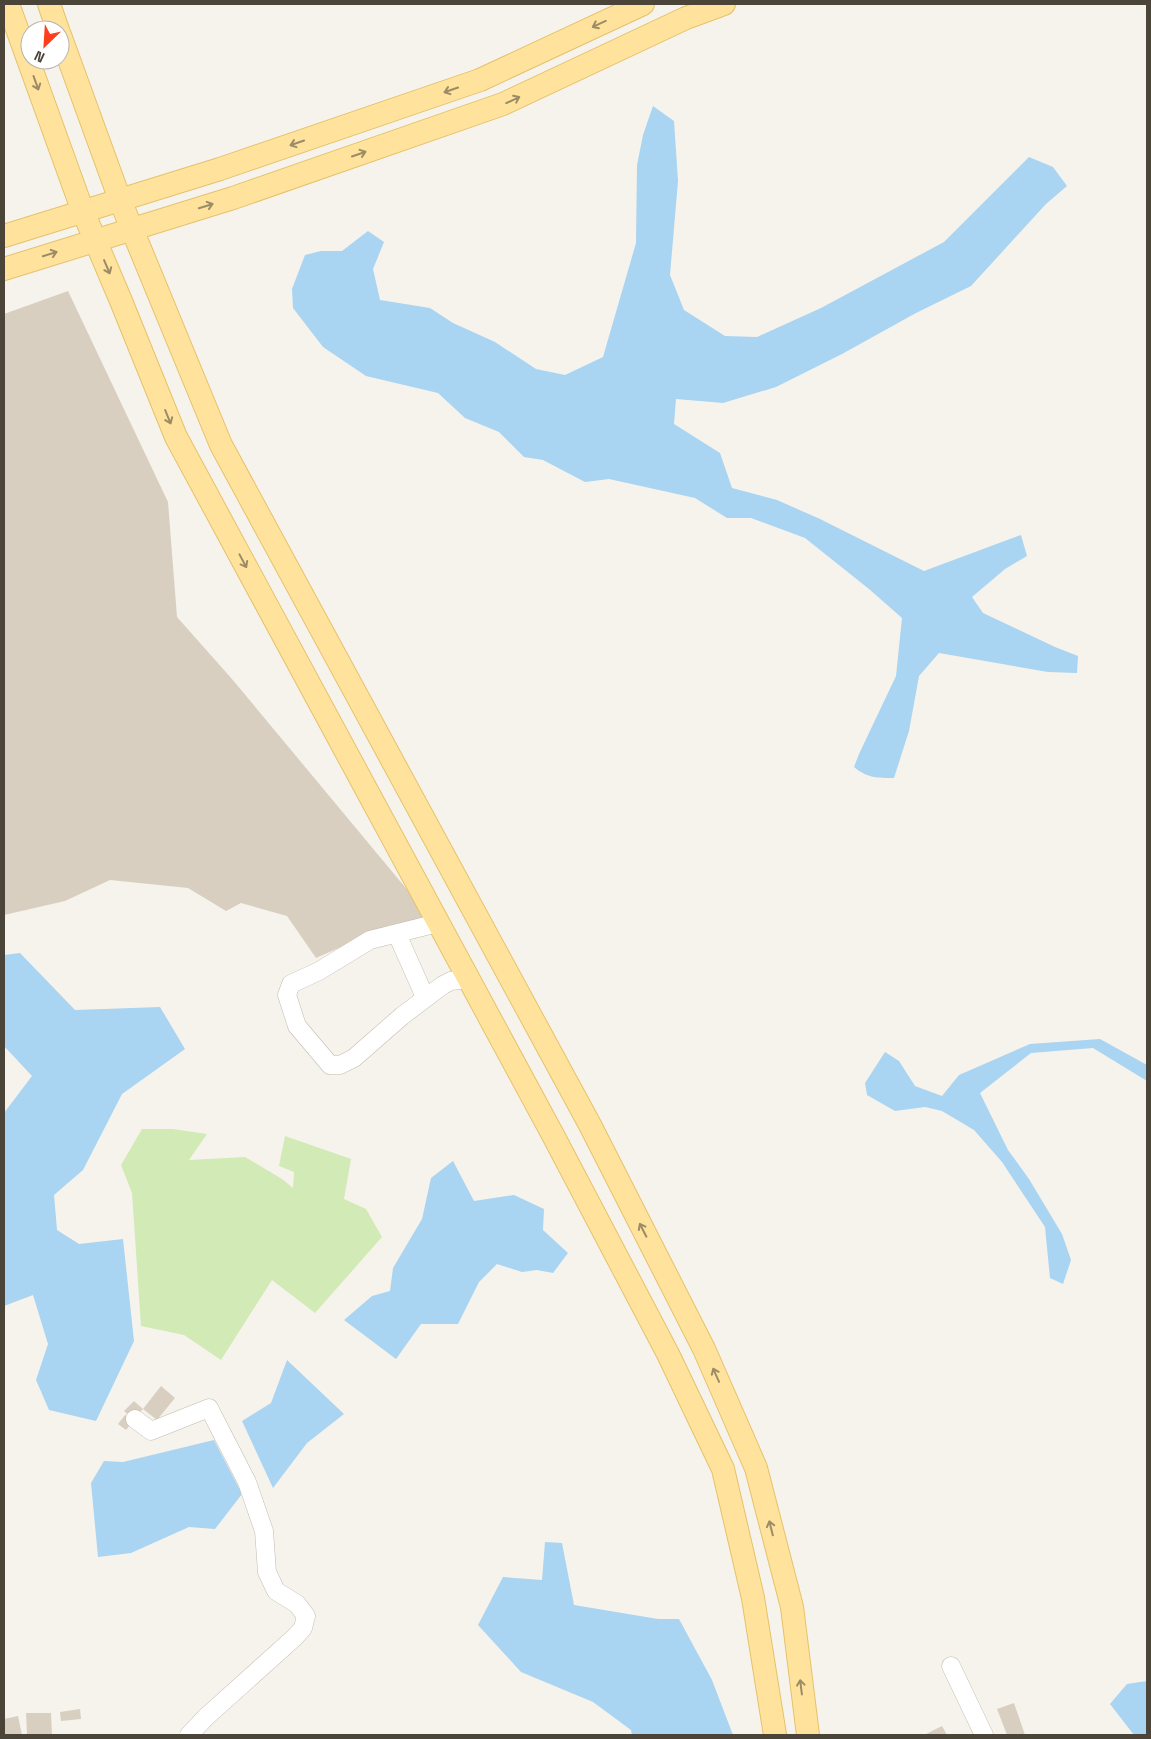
<svg xmlns="http://www.w3.org/2000/svg" width="1151" height="1739" viewBox="0 0 1151 1739" font-family="'Space Grotesk',sans-serif">
<rect width="100%" height="100%" fill="#f6f3ec"/>
<!-- green -->
<path fill="#d2eab5" d="M142,1129H173L207,1134L189,1160L245,1157L282,1179L293,1188L294,1172L279,1166L285,1136L351,1159L344,1199L366,1209L382,1237L315,1313L272,1280L221,1360L184,1335L141,1326L132,1193L121,1165Z"/>
<!-- water -->
<g fill="#a9d4f2">
<path d="M653,106L674,121L678,181L670,275L684,310L725,336L757,337L821,308L944,242L1029,157L1053,167L1067,186L1046,204L971,286L916,313L842,354L776,387L723,403L676,399L674,424L720,453L732,488L777,500L820,519L924,571L1021,535L1027,556L1005,569L972,597L983,613L1055,647L1078,656L1077,673L1048,672L939,653L919,676L909,731L894,778C877,778 867,778 854,767L859,754L896,676L902,618L869,589L805,538L751,518H727L695,498L609,479L585,482L543,460L524,457L499,432L465,418L438,393L366,376L323,347L293,308L292,289L305,255L321,251H342L368,231L384,242L373,269L380,300L430,308L453,323L495,342L536,369L565,375L603,357L636,243L637,165L643,135Z"/>
<path d="M20,953L75,1010L160,1007L185,1049L122,1094L83,1170L54,1195L57,1230L79,1244L123,1239L134,1341L96,1421L49,1410L36,1380L48,1344L33,1295L4,1306V1113L32,1076L4,1046V955Z"/>
<path d="M1100,1039L1147,1065V1081L1093,1048L1031,1053L980,1093L1008,1150L1029,1179L1062,1234L1071,1260L1063,1284L1050,1278L1045,1227L1002,1162L974,1130L942,1111L925,1107L895,1111L867,1095L865,1083L885,1052L899,1061L915,1086L942,1096L959,1075L1030,1044Z"/>
<path d="M453,1161L474,1201L514,1195L544,1209L543,1230L568,1253L553,1273L537,1270L522,1272L497,1264L479,1282L458,1324H421L396,1359L344,1320L372,1296L390,1291L393,1268L422,1219L431,1178Z"/>
<path d="M287,1360L344,1414L307,1443L273,1488L242,1421L271,1403Z"/>
<path d="M214,1440L242,1494L215,1529L189,1527L131,1553L98,1557L91,1483L104,1461L123,1462Z"/>
<path d="M545,1542L562,1543L574,1605L658,1619H679L712,1680L733,1735H632L631,1730L593,1702L521,1672L478,1625L503,1577L542,1580Z"/>
<path d="M1147,1681V1735H1134L1110,1704L1127,1684Z"/>
</g>
<!-- building -->
<g fill="#d8cfc1">
<path d="M68,291L168,502L177,617L232,679L434,922L390,925L316,958L287,916L241,903L226,911L188,888L110,880L65,901L4,915V314Z"/>
<path d="M161,1386L175,1398L157,1420L143,1409Z"/>
<path d="M134,1401L143,1409L133,1419L124,1411Z"/>
<path d="M125,1415L133,1421L126,1430L118,1424Z"/>
<path d="M1014,1703L1025,1735H1007L997,1709Z"/>
<path d="M80,1709L81,1719L61,1721L60,1712Z"/>
<path d="M26,1713H51L52,1735H27Z"/>
<path d="M18,1716L22,1735H4V1719Z"/>
<path d="M942,1726L947,1735H924Z"/>
</g>
<g fill="none" stroke-linecap="round" stroke-linejoin="round">
<defs>
<g id="minor">
<path d="M438,923L370,940L319,971L291,984L287,995L297,1026L330,1065H340L354,1058L402,1016L443,985L451,981L468,979"/>
<path d="M397,934L425,997"/>
<path d="M135,1419L151,1431L209,1408L247,1482L264,1531L267,1572L276,1591L297,1604L306,1616L303,1628L295,1637L206,1717L189,1735"/>
<path d="M951,1666L984,1735"/>
</g>
<g id="major">
<path d="M8,4L82,209L121,301L176,437L554,1137L668,1354L723,1469L753,1598L775,1735"/>
<path d="M49,4L58,30"/>
<path d="M60,35L120,200L221,445L590,1125L704,1349L756,1468L792,1607L808,1735"/>
<path d="M4,236L220,169L480,80L643,4"/>
<path d="M4,269L233,198L503,104L686,18L724,4"/>
</g>
</defs>
<!-- minor casing -->
<use href="#minor" stroke="#c2bbae" stroke-width="19"/>
<!-- major casing -->
<use href="#major" stroke="#e6c16a" stroke-width="24"/>
<!-- minor -->
<use href="#minor" stroke="#fff" stroke-width="18"/>
<!-- major -->
<use href="#major" stroke="#ffe39c" stroke-width="22"/>
</g>
<!-- one-way arrows -->
<defs><path id="oneway-shaft" d="M-6 0H5M1.5-3L5.5 0L1.5 3" fill="none" stroke-width="1.6" stroke-linecap="round" stroke-linejoin="round" transform="scale(1.25)"/></defs>
<g stroke="#9c8c66">
<use href="#oneway-shaft" transform="translate(599 24) rotate(155)"/>
<use href="#oneway-shaft" transform="translate(36 83) rotate(70)"/>
<use href="#oneway-shaft" transform="translate(451 90) rotate(161)"/>
<use href="#oneway-shaft" transform="translate(513 100) rotate(-25)"/>
<use href="#oneway-shaft" transform="translate(297 143) rotate(161)"/>
<use href="#oneway-shaft" transform="translate(359 154) rotate(-19)"/>
<use href="#oneway-shaft" transform="translate(206 206) rotate(-17)"/>
<use href="#oneway-shaft" transform="translate(50 254) rotate(-17)"/>
<use href="#oneway-shaft" transform="translate(107 267) rotate(67)"/>
<use href="#oneway-shaft" transform="translate(168 417) rotate(68)"/>
<use href="#oneway-shaft" transform="translate(243 561) rotate(62)"/>
<use href="#oneway-shaft" transform="translate(643 1230) rotate(-117)"/>
<use href="#oneway-shaft" transform="translate(716 1375) rotate(-114)"/>
<use href="#oneway-shaft" transform="translate(771 1528) rotate(-104)"/>
<use href="#oneway-shaft" transform="translate(801 1687) rotate(-97)"/>
</g>
<!-- border -->
<rect width="1151" height="1739" fill="none" stroke="#4b4439" stroke-width="10"/>
<!-- north arrow -->
<g transform="translate(45 45) rotate(205)"><circle r="24" fill="#ffffff" stroke="#b7b4b0"/>
<path d="M0-4L9 19L0 12L-9 19Z" fill="#fc3f1d"/>
<text y="-8" font-size="14" font-weight="bold" text-anchor="middle" fill="#4b4439">N</text>
</g>
</svg>
